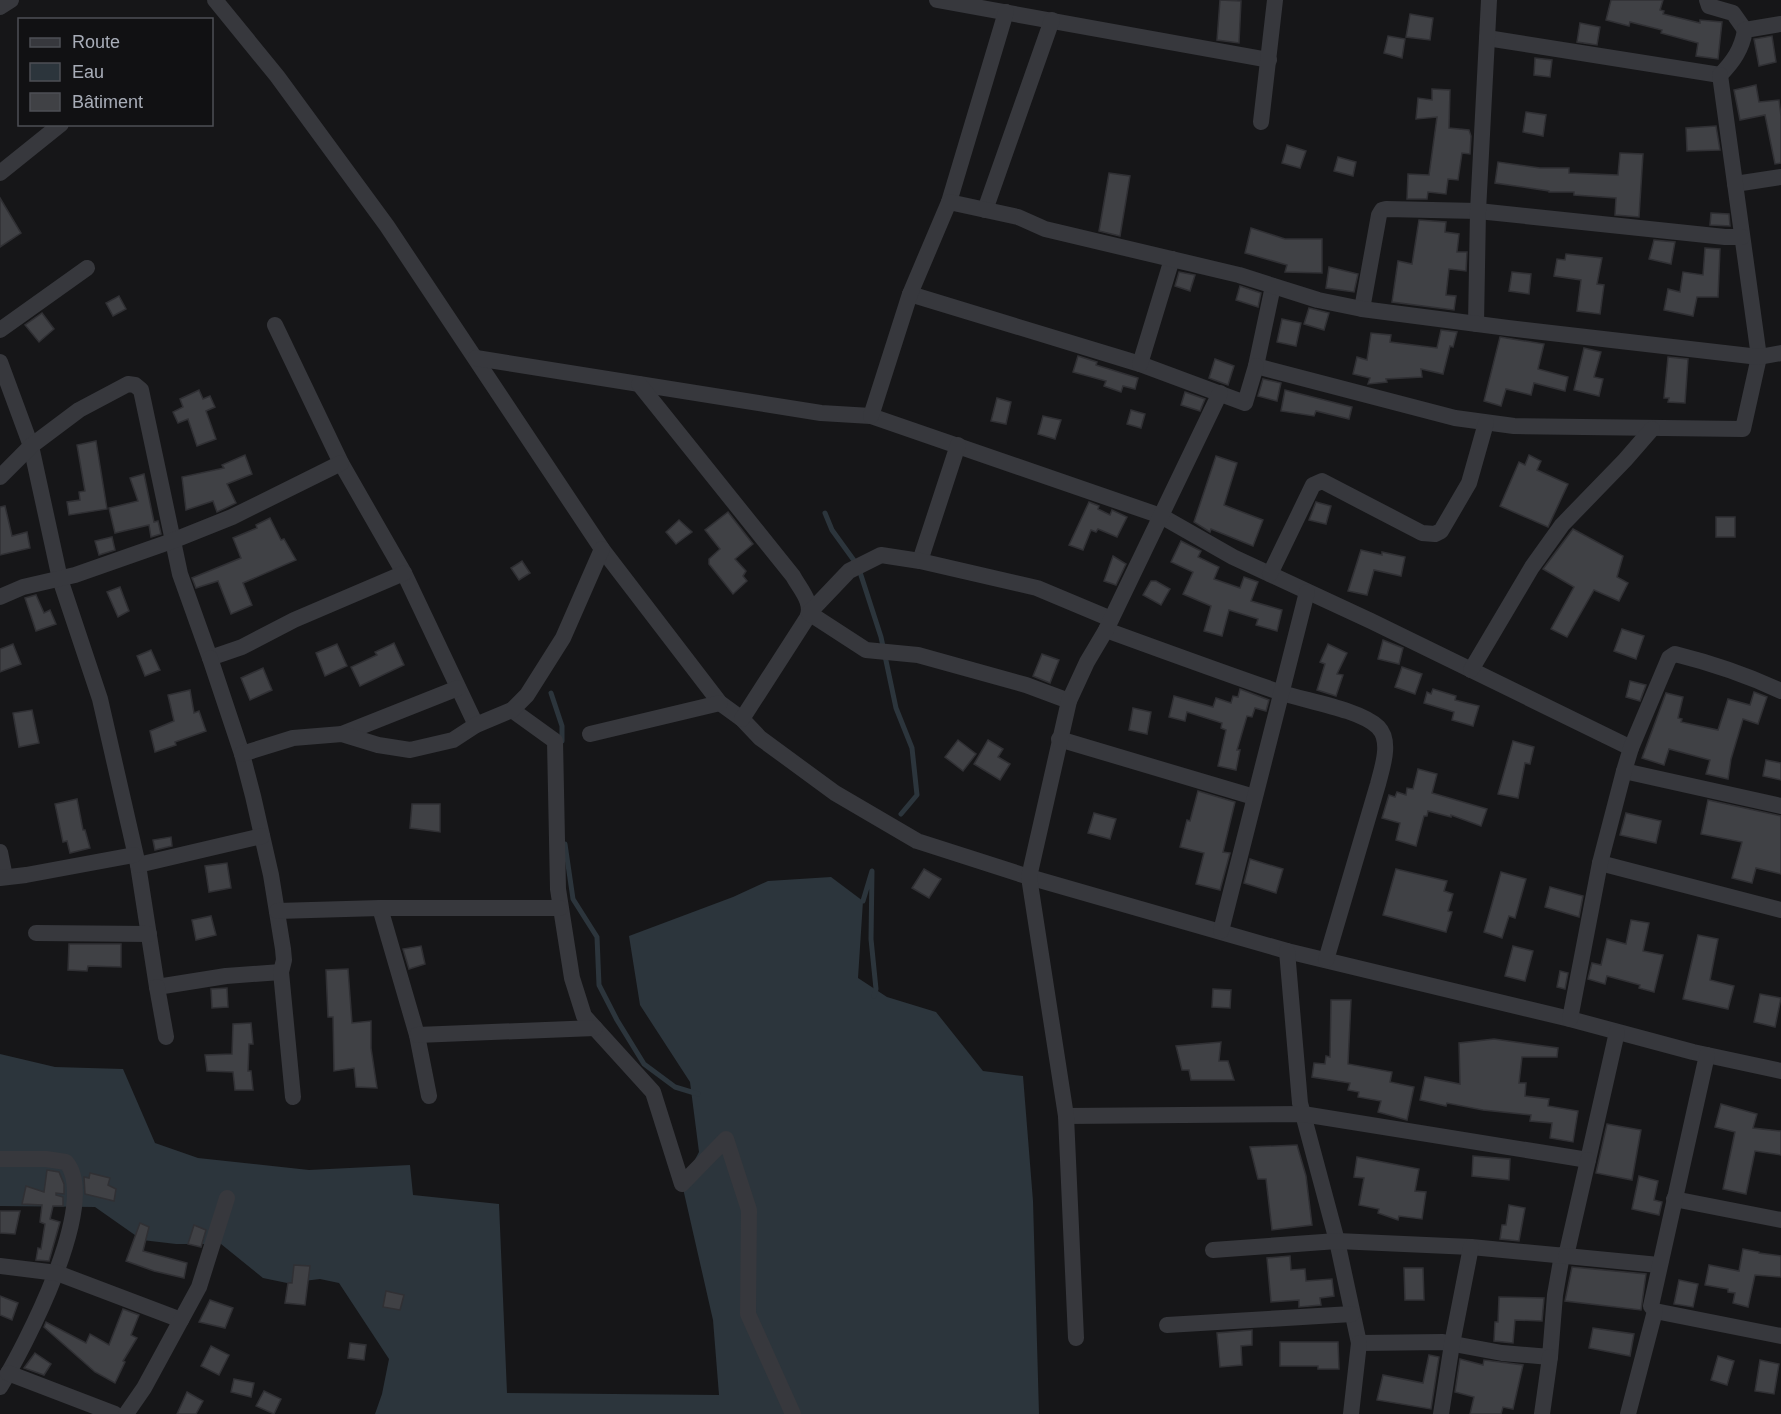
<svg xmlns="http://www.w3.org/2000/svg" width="1781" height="1414" viewBox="0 0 1781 1414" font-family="Helvetica,sans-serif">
<rect width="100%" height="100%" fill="#161618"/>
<!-- water -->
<path fill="#2c353c" d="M831,877L863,901L858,978L887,997L936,1012L983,1071L1023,1076L1033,1201L1039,1414H375L382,1394L389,1359L339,1283L320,1279L287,1283L263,1278L221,1244H176L142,1240L95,1207L0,1206V1054L55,1067L123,1069L155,1143L198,1158L309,1170L410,1165L413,1195L499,1204L507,1393L719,1395L713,1320L682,1184L699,1152L690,1082L640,1005L629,936L733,897L768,881Z"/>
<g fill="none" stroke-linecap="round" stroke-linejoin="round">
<!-- stream -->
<g stroke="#2c353c" stroke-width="5">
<path d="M825,513L832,530L858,566L881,637L896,708L912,748L917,795L901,814"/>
<path d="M551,693L562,726V741"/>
<path d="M565,844L573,899L597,937L599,985L617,1020L644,1064L675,1087L698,1094"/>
<path d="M863,901L872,871L871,939L876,989L874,996"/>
</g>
</g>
<!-- building -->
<g fill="#404145" stroke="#303034" stroke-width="1.5">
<path d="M1220,0L1241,1L1239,43L1217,40Z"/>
<path d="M1611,0H1663L1660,10L1664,11L1663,14L1700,23V20L1722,22L1718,59L1696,56L1698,43L1661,33L1662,30L1630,22L1629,26L1606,20Z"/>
<path d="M1410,14L1433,18L1430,40L1406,37Z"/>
<path d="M1580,23L1600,27L1597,45L1577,42Z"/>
<path d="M1388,36L1405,39L1402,58L1384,53Z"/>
<path d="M1772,36L1776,62L1759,66L1754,39Z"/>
<path d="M1535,58L1552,60L1550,77L1534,75Z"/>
<path d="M1756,85L1759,102L1779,100L1781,116V163L1775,164L1765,115L1740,120L1734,90Z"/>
<path d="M1432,89L1450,90L1449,128L1469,130L1471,136L1470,154L1462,153L1458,180L1448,179L1446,194L1428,192L1427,199H1407L1408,174L1429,175L1437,117L1416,119L1418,98L1432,100Z"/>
<path d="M1526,112L1546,115L1543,136L1523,132Z"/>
<path d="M1716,126L1720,150L1687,151L1686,128Z"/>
<path d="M1287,145L1306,151L1300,168L1282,163Z"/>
<path d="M1620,153L1643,154L1639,217L1615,215L1616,198L1574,195V192H1549V191L1495,183L1498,162L1540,168H1569V173L1618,175Z"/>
<path d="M1338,157L1356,162L1353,176L1334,171Z"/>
<path d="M1109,173L1130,176L1120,236L1099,231Z"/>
<path d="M0,198L21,233L0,247Z"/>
<path d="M1711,213L1729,214L1730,226L1710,225Z"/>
<path d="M1419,220L1446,222L1445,232L1459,234L1457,252H1467L1466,271L1449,269L1446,295L1456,296L1454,310L1392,302L1398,261L1412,264Z"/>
<path d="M1251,228L1285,239H1322V273L1285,272L1287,265L1245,253Z"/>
<path d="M1654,240L1675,242L1671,264L1649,259Z"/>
<path d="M1705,248L1720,249L1718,297H1697L1693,316L1664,310L1668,289L1680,292L1683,272L1703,275Z"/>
<path d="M1566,254L1602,258L1597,284L1604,285L1600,314L1577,311L1581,280L1554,276L1557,259L1565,260Z"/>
<path d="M1329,267L1358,274L1354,292L1326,288Z"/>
<path d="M1179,272L1195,275L1190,291L1175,286Z"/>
<path d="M1512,272L1531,274L1529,294L1509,291Z"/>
<path d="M1240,286L1261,293L1258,307L1236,300Z"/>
<path d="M119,296L126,309L113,316L106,303Z"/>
<path d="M1309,308L1329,313L1324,330L1304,324Z"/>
<path d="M42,313L54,329L39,342L25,325Z"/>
<path d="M1282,319L1301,323L1296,346L1277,342Z"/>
<path d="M1441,330L1457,332L1453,347L1450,346L1443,374L1421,369L1422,377L1386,379L1387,382L1368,384L1370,378L1353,374L1357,357L1367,360L1371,333L1391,335L1390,342L1437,348Z"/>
<path d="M1500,337L1544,344L1538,369L1568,377L1565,391L1534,383L1531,395L1506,389L1501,406L1484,401Z"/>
<path d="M1584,348L1601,352L1594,377L1603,379L1599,396L1574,390Z"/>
<path d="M1078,356L1097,362L1096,365L1138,378L1135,389L1123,386L1121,392L1104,386L1106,381L1073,372Z"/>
<path d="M1668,357L1688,359L1685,403L1668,402L1669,398H1664Z"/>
<path d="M1215,359L1234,366L1228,385L1209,378Z"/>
<path d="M1263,379L1281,383L1277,401L1258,396Z"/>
<path d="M199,390L203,399L210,396L215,407L206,411L216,439L197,446L188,419L178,423L173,412L183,407L180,399Z"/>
<path d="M1285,390L1352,407L1349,419L1316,411L1314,416L1281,411Z"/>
<path d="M1185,392L1205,399L1200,411L1181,405Z"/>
<path d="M997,398L1011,402L1006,424L991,421Z"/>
<path d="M1131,410L1145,414L1141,428L1127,424Z"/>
<path d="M1043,416L1061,420L1055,439L1038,434Z"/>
<path d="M96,441L107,509L69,515L67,502L80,500L79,492L85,491L77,445Z"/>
<path d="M245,455L252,474L227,484L236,503L217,512L213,501L186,510L182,477L224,468L222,465Z"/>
<path d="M1529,455L1541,461L1537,470L1568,484L1548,527L1500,506L1519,462L1525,465Z"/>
<path d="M1216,456L1237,463L1224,505L1263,520L1253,546L1211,529L1210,532L1194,522Z"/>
<path d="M144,474L154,522L158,521L161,534L151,537L149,525L115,533L109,508L138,501L130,478Z"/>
<path d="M1089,502L1099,506L1098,509L1110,515L1112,510L1127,517L1117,537L1098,529L1096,532L1091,530L1083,550L1069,545Z"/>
<path d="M1316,502L1331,506L1326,524L1309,520Z"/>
<path d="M5,506L12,536L27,532L30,548L0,555V507Z"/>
<path d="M728,512L753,544L735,559L746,571L743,576L747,581L733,594L709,564V559L720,549L705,530Z"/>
<rect x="1716" y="517" width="19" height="20"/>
<path d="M270,518L281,540L284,539L296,560L243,583L252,605L231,614L218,581L196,588L192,578L241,558L233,538L257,528L256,525Z"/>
<path d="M679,520L692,532L676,544L666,532Z"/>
<path d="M1573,529L1623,556L1617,577L1628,583L1619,601L1594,590L1567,637L1551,629L1574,587L1543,569Z"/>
<path d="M112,537L115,550L99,555L95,541Z"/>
<path d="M1181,541L1201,551L1198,557L1219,567L1214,579L1240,588L1244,577L1258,582L1251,601L1282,610L1277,631L1256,625L1258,619L1229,610L1222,636L1204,631L1211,606L1183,594L1193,572L1171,562Z"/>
<path d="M1361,550L1382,555V552L1405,557L1401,576L1374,570L1367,595L1348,591Z"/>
<path d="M1113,556L1126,564L1116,585L1104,581Z"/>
<path d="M522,561L530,573L519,580L511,568Z"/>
<path d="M1151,581H1156L1170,589L1161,605L1143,595Z"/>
<path d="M120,587L129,611L118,617L107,592Z"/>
<path d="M36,595L44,613L50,610L56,624L36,631L25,598Z"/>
<path d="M1622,629L1644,636L1636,659L1614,651Z"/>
<path d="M1383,640L1403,648L1399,664L1378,659Z"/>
<path d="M394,643L404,665L360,686L351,667L377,655L375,652Z"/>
<path d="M13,644L21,664L0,672V649Z"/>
<path d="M337,644L347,666L325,676L316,653Z"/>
<path d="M1328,644L1347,653L1337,674L1343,675L1336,696L1317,690L1325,664L1320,662Z"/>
<path d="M151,650L160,670L145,676L137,656Z"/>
<path d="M1042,654L1059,660L1050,683L1033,676Z"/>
<path d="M1402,667L1422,674L1415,694L1395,687Z"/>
<path d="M263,668L272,690L250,700L241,678Z"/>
<path d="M1630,681L1646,685L1640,701L1626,697Z"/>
<path d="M1240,689L1269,700L1266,711L1255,708L1252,717L1247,716L1237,750H1240L1236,770L1218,766L1226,730L1221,728L1222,723L1187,712L1185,721L1169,717L1174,696L1213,707L1216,698L1231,703L1233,696L1238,697Z"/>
<path d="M1433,689L1456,696L1455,700L1479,706L1473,726L1452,720L1454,712L1424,703L1427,692L1431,694Z"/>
<path d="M190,690L194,713L199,711L206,731L175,742L176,745L155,752L150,731L174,721L168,695Z"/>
<path d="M1754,692L1767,697L1758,724L1743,719L1731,759L1728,779L1706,774L1710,760L1669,749L1664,765L1642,758L1666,693L1683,697L1678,718L1682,719L1681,722L1718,730L1728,699L1750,705Z"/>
<path d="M1133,708L1151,712L1147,734L1129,730Z"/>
<path d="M32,710L39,743L19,747L13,713Z"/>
<path d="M958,740L976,754L963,771L945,757Z"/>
<path d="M988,740L1003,749L998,757L1010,764L1000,780L974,764Z"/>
<path d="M1513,741L1534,747L1530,764L1525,763L1518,798L1498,794Z"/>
<path d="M1766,760L1781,763V780L1763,776Z"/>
<path d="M1418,769L1437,774L1432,793L1487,809L1481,826L1451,815V817L1428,811L1427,816H1424L1416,846L1396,840L1400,823L1382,818L1389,795L1395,797L1397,792L1406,795L1407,788L1413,789Z"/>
<path d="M1198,791L1235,802L1223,852L1230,853L1220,890L1196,884L1204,853L1180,847L1187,820L1190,821Z"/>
<path d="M77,799L83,830H85L90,848L70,853L67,841L63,842L55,804Z"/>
<path d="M1708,800L1781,816V874L1756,868L1752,883L1732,878L1742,842L1701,834Z"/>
<path d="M412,804H440V832L410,828Z"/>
<path d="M1094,813L1116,819L1110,839L1088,833Z"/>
<path d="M1626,813L1661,821L1656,843L1620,835Z"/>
<path d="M171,837L172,846L155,850L153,840Z"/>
<path d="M1250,859L1283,869L1276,893L1244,883Z"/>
<path d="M227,863L231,888L209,892L205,866Z"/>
<path d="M924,869L941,879L929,898L912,888Z"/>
<path d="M1396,869L1447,881L1444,891L1453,894L1448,911L1452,912L1446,932L1383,915Z"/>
<path d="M1501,872L1526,879L1515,918L1509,916L1502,938L1484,932Z"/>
<path d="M1550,887L1583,896L1579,917L1545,907Z"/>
<path d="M211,916L216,935L196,940L192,920Z"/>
<path d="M1631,920L1649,923L1643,951L1663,955L1654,992L1639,988L1640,985L1607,976L1605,984L1588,979L1592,963L1601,965L1607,939L1626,944Z"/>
<path d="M1698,935L1718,939L1710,980L1734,986L1728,1009L1683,999Z"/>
<path d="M69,944H121V967L88,966L87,971L68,970Z"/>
<path d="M421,946L425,964L409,969L403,949Z"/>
<path d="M1513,946L1533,951L1525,981L1505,976Z"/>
<path d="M348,969L352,1023L371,1021V1048L377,1088L356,1087L354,1068L334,1071L333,1017H328L326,970Z"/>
<path d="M1560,971L1568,973L1565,989L1557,987Z"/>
<path d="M227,988L228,1007L212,1008L211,989Z"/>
<path d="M1213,989L1231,990L1230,1008L1212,1007Z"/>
<path d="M1760,994L1781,998L1775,1027L1754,1022Z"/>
<path d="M1331,1000H1351L1348,1064L1392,1072L1390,1082L1414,1087L1407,1120L1378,1112L1381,1101L1358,1097L1359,1092L1348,1090L1350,1083L1312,1077L1314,1063L1325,1064L1326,1056L1330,1057Z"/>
<path d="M251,1023L253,1044H249L248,1071H251L253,1090H235L233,1072L207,1071L205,1055L232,1054L233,1024Z"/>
<path d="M1494,1039L1558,1048L1557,1057H1522L1519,1083H1526L1525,1096L1549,1099L1548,1106L1578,1111L1573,1142L1550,1138L1552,1123L1530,1121L1531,1115L1483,1110L1447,1103L1446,1106L1420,1100L1425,1077L1460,1084L1459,1043Z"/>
<path d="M1221,1042L1219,1061H1228L1234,1080H1191L1189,1070H1182L1176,1046Z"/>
<path d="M1721,1104L1757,1114L1753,1128L1781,1131V1155L1755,1151L1746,1194L1723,1189L1735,1132L1715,1127Z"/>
<path d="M1607,1124L1641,1130L1632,1180L1596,1173Z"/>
<path d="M1297,1145L1306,1176L1312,1225L1272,1230L1266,1179H1258L1250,1147Z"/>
<path d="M1473,1156L1510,1159L1509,1180L1472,1176Z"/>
<path d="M1357,1157L1419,1169L1415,1191L1426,1192L1422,1219L1399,1216L1398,1220L1378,1213L1379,1209L1359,1205L1364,1178L1354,1177Z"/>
<path d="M47,1170L59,1172L64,1184V1194L56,1193V1195L63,1197V1206H53L50,1219L60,1222L49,1261L36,1260L38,1248L41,1249L45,1224L40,1222L42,1205L22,1204L26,1186L44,1192Z"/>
<path d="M90,1173L110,1178L108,1185L116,1189L114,1201L85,1194L84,1177L89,1178Z"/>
<path d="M1639,1176L1658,1181L1654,1200L1662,1202L1659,1215L1632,1209Z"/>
<path d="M1509,1205L1525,1208L1519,1241L1500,1239L1502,1225H1506Z"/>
<path d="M0,1211H20L15,1234L0,1233Z"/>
<path d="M140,1223L149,1227L143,1251L187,1263L184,1278L154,1271L126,1261Z"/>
<path d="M194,1225L206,1230L201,1247L188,1244Z"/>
<path d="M1743,1249L1759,1252V1253L1781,1256V1277L1755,1275L1748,1307L1733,1303L1735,1293L1728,1292V1289L1705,1285L1709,1265L1739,1271Z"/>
<path d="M1290,1256L1291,1270L1305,1269L1306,1281L1332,1279L1334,1296L1320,1298L1321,1305L1299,1307V1300L1271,1302L1267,1258Z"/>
<path d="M294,1265L310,1266L305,1305L285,1303L288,1283H292Z"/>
<path d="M1572,1267L1646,1274L1641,1310L1565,1301Z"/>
<path d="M1404,1268H1423L1424,1300H1405Z"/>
<path d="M1679,1280L1698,1284L1693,1307L1674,1304Z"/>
<path d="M386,1291L404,1295L400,1310L383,1307Z"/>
<path d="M0,1296L18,1303L12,1320L0,1315Z"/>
<path d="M1499,1297L1544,1298L1542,1321L1515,1320L1513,1343L1494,1341L1495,1322H1498Z"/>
<path d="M210,1300L233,1308L225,1328L199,1322Z"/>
<path d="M123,1309L139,1315L131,1335L137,1338L123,1361L125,1362L115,1383L95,1372L44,1327L46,1322L86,1343L90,1334L109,1345Z"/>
<path d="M1593,1328L1634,1334L1630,1356L1589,1348Z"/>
<path d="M1252,1330V1345L1241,1346L1242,1365L1220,1367L1217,1333Z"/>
<path d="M1280,1342H1338L1339,1369H1318V1366H1280Z"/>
<path d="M350,1343L366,1345L364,1360L348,1358Z"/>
<path d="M211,1346L229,1355L219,1375L201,1366Z"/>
<path d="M35,1353L51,1364L44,1375L24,1368Z"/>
<path d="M1429,1355L1439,1357L1431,1409L1377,1400L1383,1375L1423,1383Z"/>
<path d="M1718,1356L1734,1361L1727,1385L1711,1380Z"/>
<path d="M1460,1359L1483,1365L1484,1360L1523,1365L1513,1409L1503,1407L1501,1414H1470L1474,1397L1455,1392Z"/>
<path d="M1760,1360L1779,1364L1774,1394L1755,1391Z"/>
<path d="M234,1379L254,1383L251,1397L231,1392Z"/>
<path d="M264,1391L281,1399L274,1414L256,1406Z"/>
<path d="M187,1392L203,1401L196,1414H177Z"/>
</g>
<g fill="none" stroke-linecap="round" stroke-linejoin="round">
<!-- minor -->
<g stroke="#37383d" stroke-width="16">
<path d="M215,0L277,76L387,226L602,549L720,703L742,719L760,738L835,793L917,841L1029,877L1287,951L1570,1019L1693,1052L1781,1071"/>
<path d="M937,0L1269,60"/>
<path d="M1707,0L1709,6L1733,13L1745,30"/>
<path d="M0,7L11,0"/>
<path d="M1487,38L1720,75"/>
<path d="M1720,75C1733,62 1742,49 1745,30L1781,24"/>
<path d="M1261,122L1275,0"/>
<path d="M0,173L61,124"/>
<path d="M1735,184L1781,177"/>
<path d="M949,202L1006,12"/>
<path d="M985,210L1052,20"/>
<path d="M1273,286L1256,366L1455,418L1514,426L1743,429L1759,357L1720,75"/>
<path d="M910,294L1140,364L1245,403L1256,366"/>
<path d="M1362,309L1379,215L1382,210L1386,209L1478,211L1725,237H1742"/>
<path d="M1476,324L1478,211L1489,0"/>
<path d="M275,325L341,463L404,573L476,725"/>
<path d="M0,330L87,268"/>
<path d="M476,358L821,413L871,416L1161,516L1233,557L1371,621L1631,748"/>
<path d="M0,362L31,446L60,579L100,699L138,865L157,987L226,976L281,972"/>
<path d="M1140,364L1172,259"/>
<path d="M639,384L793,576C800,589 814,603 807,618L742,719"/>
<path d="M871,416L910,294L949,202L1018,217L1045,229L1239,275L1318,300L1362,309L1508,328L1759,357L1781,353"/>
<path d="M0,477L31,446L79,410L128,384L135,385L141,390L180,574L210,658L242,647L294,620L404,573"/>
<path d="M920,561L958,445"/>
<path d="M1270,574L1313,485L1322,481L1422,533L1435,534L1441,531L1469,483L1486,423"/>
<path d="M0,597L23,587L75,575L172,541L232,517L341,463"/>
<path d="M1106,630C1164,651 1221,672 1279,692C1305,701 1359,709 1378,727C1392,741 1382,768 1378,784L1326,960"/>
<path d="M210,658L242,754L253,796L271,875L283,949L284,960L281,972L293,1097"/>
<path d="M1471,670L1532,567L1562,525L1625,460L1652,429"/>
<path d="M1069,701L1026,685L918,655L866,650L809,613L849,571L881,555L920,561L1037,588L1111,619"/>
<path d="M512,710L555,741L558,889L572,978L584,1016L653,1092L682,1184L726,1139L749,1210L748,1314L793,1414"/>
<path d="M342,734L458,688"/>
<path d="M590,734L720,703"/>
<path d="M1059,739L1254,797"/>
<path d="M242,754L293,738L342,734L378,745L410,750L453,740L476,725L512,710L527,695L563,638L602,549"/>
<path d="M1624,771L1781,806"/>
<path d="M0,852L5,877"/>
<path d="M1600,863L1781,910"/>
<path d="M138,865L262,836"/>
<path d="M0,878L26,875L134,855"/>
<path d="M380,908L417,1035L429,1096"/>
<path d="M277,911L380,908H560"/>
<path d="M1221,931L1307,592"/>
<path d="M36,933L149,934"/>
<path d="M1287,951L1300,1103L1337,1241L1359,1343L1443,1342L1502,1353L1550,1357L1555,1295L1562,1255"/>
<path d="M157,987L166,1037"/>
<path d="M1570,1019L1600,863L1624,771L1631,748L1669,658L1675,654C1711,663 1747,675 1781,691"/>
<path d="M417,1035L595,1028"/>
<path d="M1066,1116L1303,1114L1588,1160L1617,1032"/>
<path d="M0,1159H46L66,1162C101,1202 24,1348 0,1387"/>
<path d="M1674,1199L1781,1220"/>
<path d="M1213,1250L1337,1241L1471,1247L1566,1256L1588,1160"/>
<path d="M1566,1256L1659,1265"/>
<path d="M0,1266L57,1273L181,1320"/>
<path d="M1655,1311L1781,1336"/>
<path d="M1167,1325L1352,1314"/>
<path d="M1076,1338L1066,1116L1029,877L1069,701L1087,662L1106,630L1220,393"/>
<path d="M8,1373L115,1414"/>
<path d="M126,1414L144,1388L199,1287L227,1198"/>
<path d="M1351,1414L1359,1343"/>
<path d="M1441,1414L1452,1344L1471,1247"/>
<path d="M1542,1414L1550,1357"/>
<path d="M1628,1414L1655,1311L1651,1306L1707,1055"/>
</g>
</g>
<!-- legend -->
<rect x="18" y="18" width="195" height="108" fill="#111113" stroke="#4d4f55" stroke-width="1.5"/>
<rect x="30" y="38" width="30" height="9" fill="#37383d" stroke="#4d4f55" stroke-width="1.5"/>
<text x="72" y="48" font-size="18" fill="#a8adb8">Route</text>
<rect x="30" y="63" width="30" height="18" fill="#2c353c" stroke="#4d4f55" stroke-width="1.5"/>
<text x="72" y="78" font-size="18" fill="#a8adb8">Eau</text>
<rect x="30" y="93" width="30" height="18" fill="#404145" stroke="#4d4f55" stroke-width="1.5"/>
<text x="72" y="108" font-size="18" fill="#a8adb8">Bâtiment</text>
</svg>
